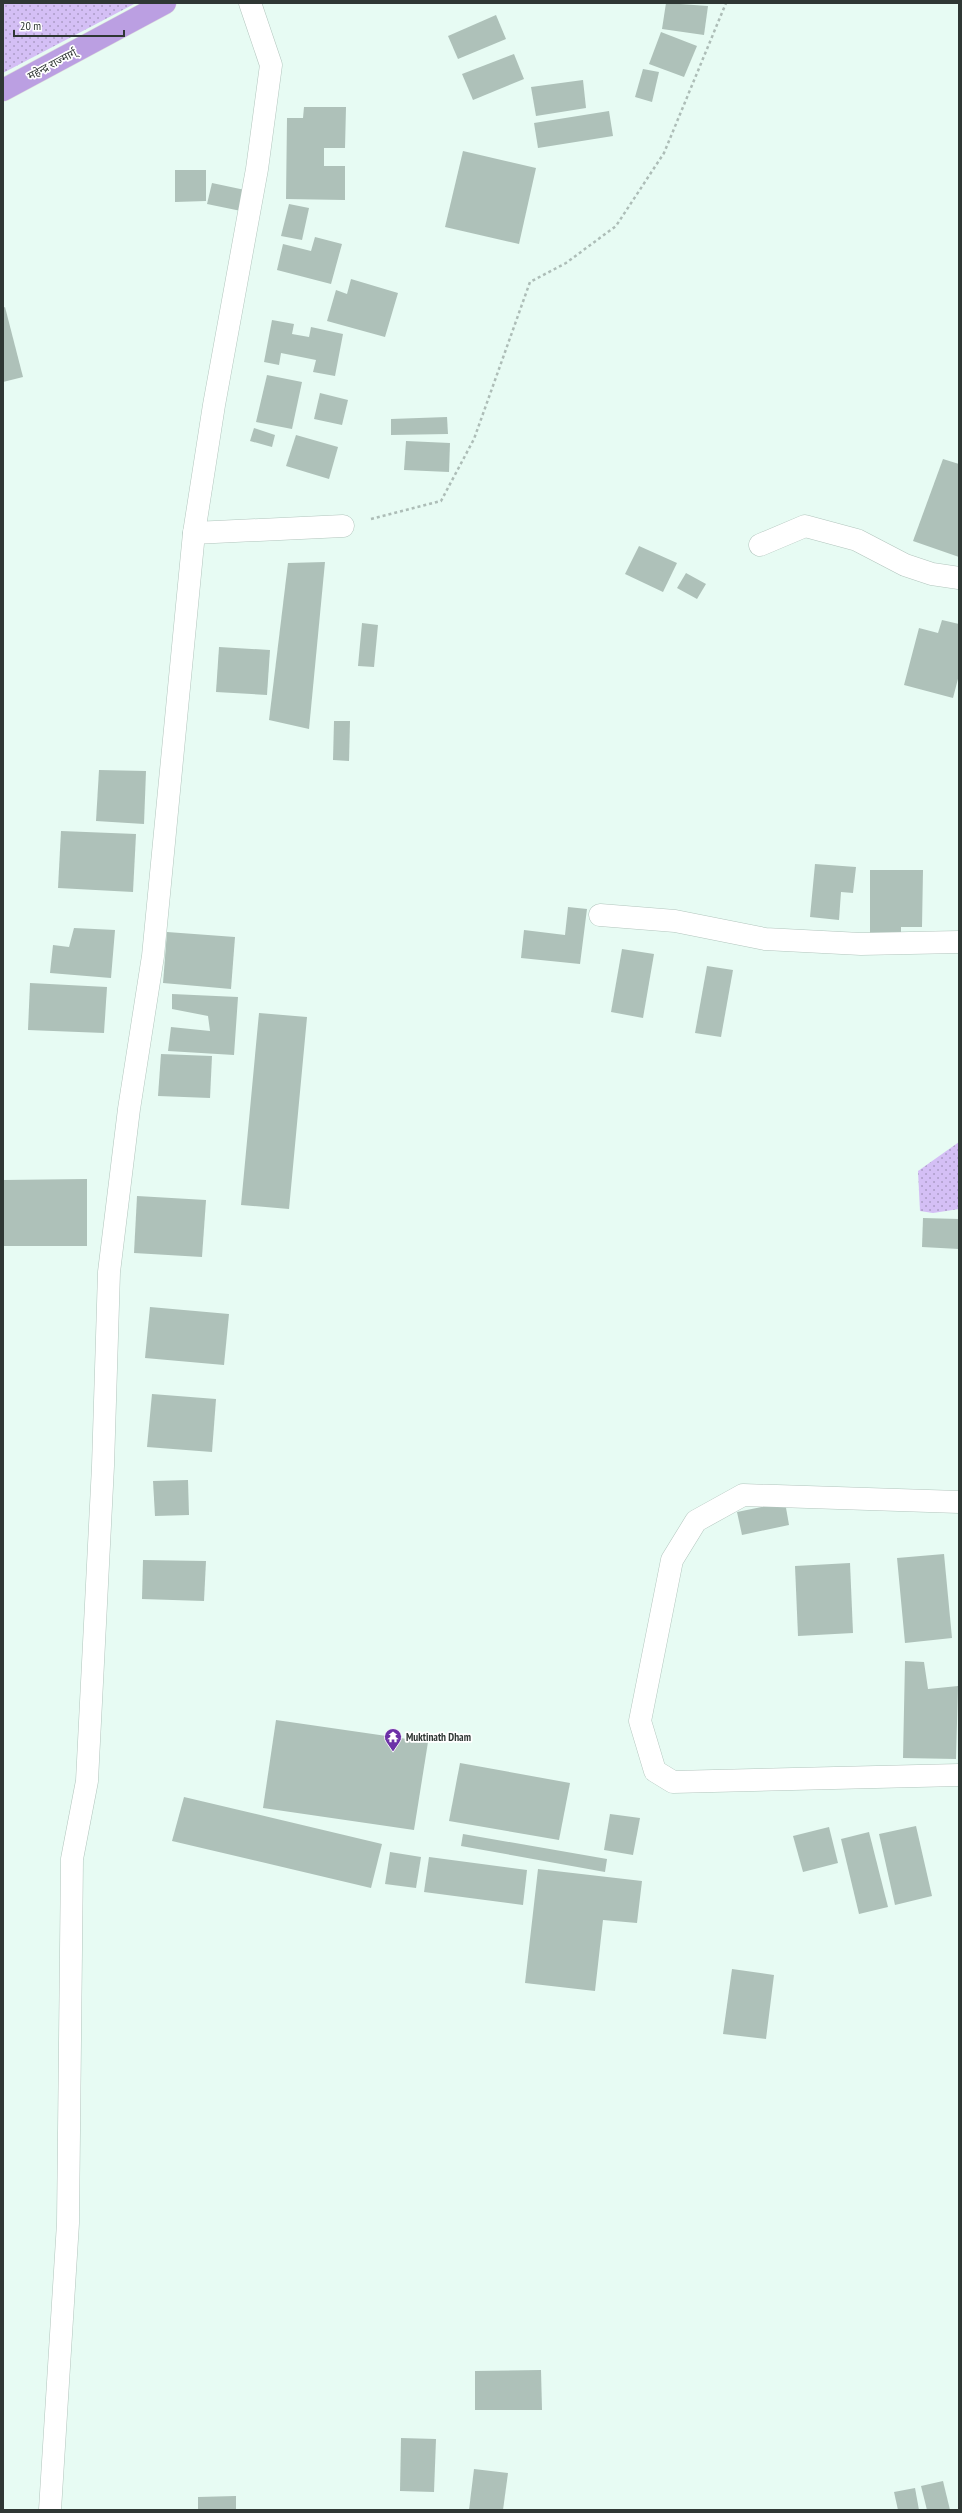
<svg xmlns="http://www.w3.org/2000/svg" width="962" height="2513" viewBox="0 0 962 2513" font-family="'PT Sans Narrow','Noto Sans Devanagari',sans-serif">
<defs>
<pattern id="grass-dots" width="8" height="8" patternUnits="userSpaceOnUse"><rect width="8" height="8" fill="#d4bff5"/><path d="M2 2h.1M6 6h.1" fill="none" stroke="#ac9cc7" stroke-width="1.8" stroke-linecap="round"/></pattern>
</defs>
<rect width="100%" height="100%" fill="#e7fbf3"/>
<!-- grass -->
<g fill="url(#grass-dots)">
<path d="M3,3H136L3,73Z"/>
<path d="M959,1142V1209L933,1213L920,1211L918,1171Z"/>
</g>
<!-- building -->
<g fill="#aec1b9">
<path d="M666,3L708,6L704,35L662,29Z"/>
<path d="M496,15L506,39L458,59L448,36Z"/>
<path d="M661,32L697,46L684,77L649,64Z"/>
<path d="M514,54L524,79L473,100L462,74Z"/>
<path d="M643,69L659,72L652,102L635,97Z"/>
<path d="M583,80L586,108L536,116L531,87Z"/>
<path d="M304,107H346L345,148H324V166H345V200L286,199L287,118H303Z"/>
<path d="M609,111L613,136L538,148L534,123Z"/>
<path d="M463,151L536,168L519,244L445,227Z"/>
<path d="M175,170H206V201L175,202Z"/>
<path d="M212,183L245,190L241,211L207,204Z"/>
<path d="M289,204L309,208L302,240L281,236Z"/>
<path d="M315,237L342,244L331,284L277,270L283,244L311,251Z"/>
<path d="M351,279L398,293L385,337L327,321L336,290L347,294Z"/>
<path d="M5,307L23,377L3,382V308Z"/>
<path d="M272,320L294,324L292,334L309,337L311,327L343,334L335,376L313,372L316,360L281,353L279,365L264,362Z"/>
<path d="M267,375L302,382L292,429L256,422Z"/>
<path d="M320,393L348,400L342,425L314,419Z"/>
<path d="M447,417L448,434L391,435V419Z"/>
<path d="M254,428L275,435L272,447L250,441Z"/>
<path d="M296,435L338,447L329,479L286,466Z"/>
<path d="M406,441L450,443L449,472L404,470Z"/>
<path d="M943,459L959,464V557L913,541Z"/>
<path d="M639,546L677,563L663,592L625,574Z"/>
<path d="M325,562L309,729L269,720L288,563Z"/>
<path d="M686,573L706,584L697,599L677,588Z"/>
<path d="M942,620L959,624V675L953,698L904,685L919,628L938,633Z"/>
<path d="M362,623L378,625L374,667L358,666Z"/>
<path d="M219,647L270,650L267,695L216,692Z"/>
<path d="M334,721H350L349,761L333,760Z"/>
<path d="M99,770L146,771L144,824L96,821Z"/>
<path d="M61,831L136,834L133,892L58,888Z"/>
<path d="M815,864L856,867L853,893L841,892L839,920L810,917Z"/>
<path d="M870,870H923L922,927H901V940H870Z"/>
<path d="M568,907L587,909L580,964L521,958L524,930L565,935Z"/>
<path d="M74,928L115,930L111,978L50,973L53,945L69,947Z"/>
<path d="M167,932L235,937L231,989L163,983Z"/>
<path d="M622,949L654,954L643,1018L611,1012Z"/>
<path d="M707,966L733,970L721,1037L695,1033Z"/>
<path d="M30,983L107,987L104,1033L28,1030Z"/>
<path d="M172,994L238,997L234,1055L168,1051L171,1027L210,1031L208,1016L172,1009Z"/>
<path d="M259,1013L307,1017L289,1209L241,1205Z"/>
<path d="M161,1054L212,1056L210,1098L158,1096Z"/>
<path d="M87,1179V1246H3V1180Z"/>
<path d="M137,1196L206,1200L202,1257L134,1253Z"/>
<path d="M923,1218L959,1219V1249L922,1247Z"/>
<path d="M150,1307L229,1314L224,1365L145,1358Z"/>
<path d="M152,1394L216,1399L212,1452L147,1447Z"/>
<path d="M188,1480L189,1515L155,1516L153,1481Z"/>
<path d="M785,1502L789,1525L742,1535L737,1512Z"/>
<path d="M944,1554L952,1638L905,1643L897,1558Z"/>
<path d="M143,1560L206,1561L204,1601L142,1599Z"/>
<path d="M850,1563L853,1633L798,1636L795,1566Z"/>
<path d="M905,1661L924,1662L928,1689L958,1686L956,1759L903,1758Z"/>
<path d="M276,1720L428,1742L414,1830L263,1808Z"/>
<path d="M460,1763L570,1783L559,1840L449,1821Z"/>
<path d="M184,1797L382,1844L371,1888L172,1841Z"/>
<path d="M610,1814L640,1818L633,1855L604,1850Z"/>
<path d="M916,1826L932,1896L895,1905L879,1834Z"/>
<path d="M829,1827L838,1863L803,1872L793,1836Z"/>
<path d="M869,1832L888,1907L859,1914L841,1839Z"/>
<path d="M463,1834L607,1859L605,1872L461,1846Z"/>
<path d="M390,1852L421,1857L416,1888L385,1884Z"/>
<path d="M429,1857L527,1870L523,1905L424,1892Z"/>
<path d="M538,1869L642,1881L637,1923L603,1920L595,1991L525,1983Z"/>
<path d="M732,1969L774,1975L766,2039L723,2034Z"/>
<path d="M541,2370L542,2410H475V2371Z"/>
<path d="M401,2438L436,2439L434,2492L400,2491Z"/>
<path d="M474,2469L508,2473L503,2510H469Z"/>
<path d="M943,2481L950,2510H927L921,2486Z"/>
<path d="M915,2488L919,2510H898L894,2492Z"/>
<path d="M236,2496V2510H198V2497Z"/>
</g>
<g fill="none" stroke-linecap="round" stroke-linejoin="round">
<defs>
<g id="minor">
<path d="M194,533L343,526"/>
<path d="M760,545L805,526L857,540L905,565L932,574L959,578"/>
<path d="M600,915L675,921L765,939L861,944L959,942"/>
<path d="M959,1502L743,1495L696,1521L672,1560L640,1721L655,1771L673,1782L959,1775"/>
<path d="M50,2510L68,2223L72,1859L87,1781L103,1466L109,1272L129,1109L153,956L194,533L214,405L257,169L271,65L250,3"/>
</g>
<path id="trunk" d="M3,90L165,3"/>
</defs>
<!-- minor casing -->
<use href="#minor" stroke="#b2c5bd" stroke-width="23"/>
<!-- trunk casing -->
<use href="#trunk" stroke="#dadbda" stroke-width="23"/>
<!-- path -->
<path stroke="#adbdb7" stroke-width="2.5" stroke-dasharray="3 3" stroke-linecap="butt" d="M371,519L441,501L474,439L530,282L566,263L616,226L664,153L726,3"/>
<!-- minor -->
<use href="#minor" stroke="#fff" stroke-width="22"/>
<!-- trunk -->
<use href="#trunk" stroke="#bb9fe2" stroke-width="22"/>
</g>
<!-- icons -->
<defs>
<symbol id="temple-pin" viewBox="-11 -11 22 30"><path d="M0 17L-7.5 6A9.5 9.5 0 1 1 7.5 6Z" fill="#6c31a7" stroke="#fff"/><path d="M0-6L5-2H3V0L6.5 2.5H4V6H1.5V3h-3V6H-4V2.5H-6.5L-3 0V-2H-5Z" fill="#fff"/></symbol>
</defs>
<g fill-rule="evenodd">
<use href="#temple-pin" x="383" y="1727" width="20" height="27"/>
</g>
<g text-anchor="middle" stroke-width="3.5" stroke-linejoin="round" paint-order="stroke">
<!-- street labels -->
<g font-size="11" fill="#2f3734" stroke="#fff">
<text transform="translate(52 64) rotate(-28)" y="4">महेन्द्र राज्मार्ग्</text>
</g>
<!-- poi labels -->
<g font-size="11" font-weight="bold" fill="#2f3734" stroke="#fff" text-anchor="start">
<text x="406" y="1741">Muktinath Dham</text>
</g>
</g>
<!-- border -->
<rect width="962" height="2513" fill="none" stroke="#2f3734" stroke-width="8"/>
<!-- scale -->
<path d="M14 30v6h110v-6" fill="none" stroke="#2f3734" stroke-width="2"/>
<text x="20" y="30" font-size="12" fill="#2f3734" stroke="#ffffff" stroke-width="3" paint-order="stroke">20 m</text>
</svg>
